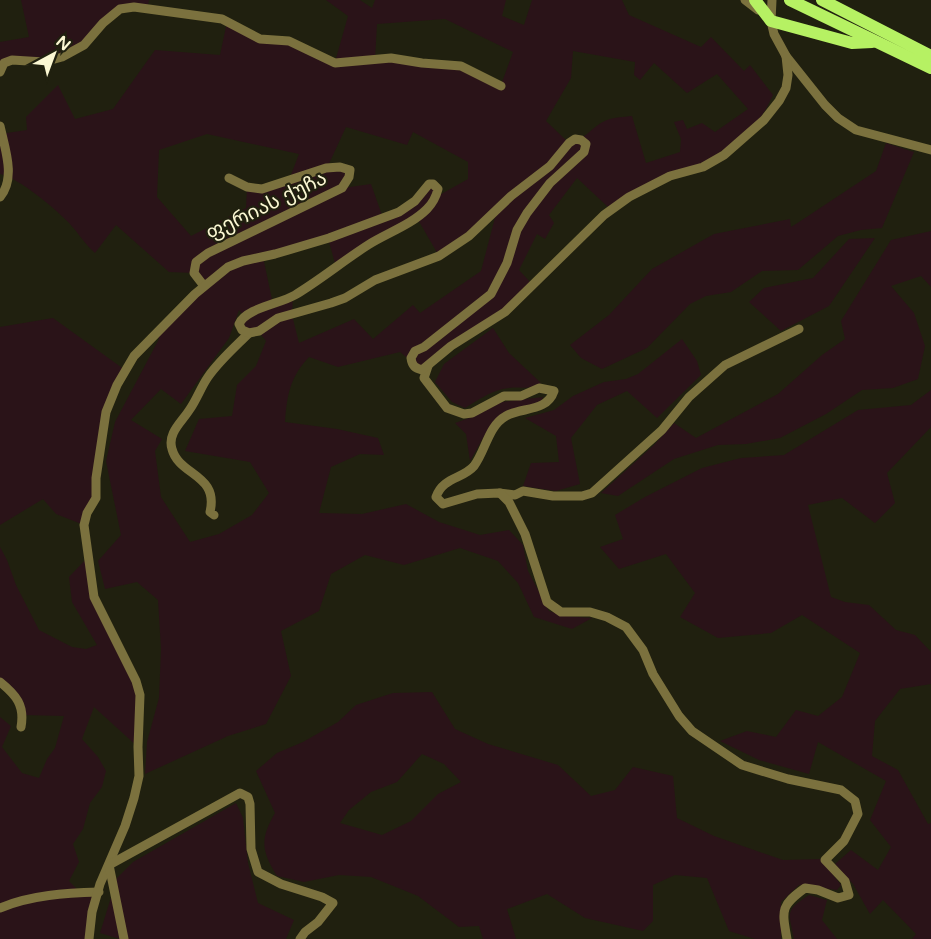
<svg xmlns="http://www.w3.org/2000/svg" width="931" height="939" viewBox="0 0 931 939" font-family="'Varela Round','Noto Sans Georgian',sans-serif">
<rect width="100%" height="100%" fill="#20200f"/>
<!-- green -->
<g fill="#2a1318" fill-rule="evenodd">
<path d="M21,0H149L147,10L120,9L84,45L62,57L12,60L0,72V42L29,37Z"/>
<path d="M326,0H360L372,8L375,0H506L502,16L524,25L532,0H622L629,15L701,47L711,37L744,71L750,65L773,95C769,103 765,112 759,119C718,164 662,183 608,207L577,178L549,215L554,223L545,239L537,234L519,270L532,284L520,297L422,370L400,352L338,367L309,357C290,377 287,395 285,422L337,429L378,438L384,455L360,454L331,467L319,513L362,514L406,504L439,522L480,535L509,530L523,545L528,571L549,611L565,616L592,618L572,629L534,617L518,583L498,561L460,548L404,565L365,555L331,574L319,611L281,631L291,676L266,724L228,736L145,774L147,742L159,698L161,649L158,600L137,582L105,589L98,561L121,535L106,461L115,422L159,339L155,334L204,285L194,273L169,272L116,225L95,253C84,243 79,234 70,224C56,209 19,178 0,174V134L27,130L26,117L58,85L75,119L113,109L155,50L220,55L227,22L260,39L289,41L335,62L348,16ZM445,19L513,52L501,85L461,66L375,59L377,24ZM573,51L635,62L634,75L640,80L654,63L687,93L717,74L748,109L715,132L702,123L687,129L683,120L674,122L681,139L680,152L646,163L632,116C624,117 615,117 607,120C592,126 587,139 569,143L546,121L571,78ZM346,127L407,145L413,132L468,162V179L436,197L433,184L383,218L371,184L343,188L350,170L327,168ZM207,134L299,154L289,180L247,188L246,208L191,236L157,197L159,150ZM497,210L481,271L420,313L413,305L373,339L354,319L299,343L292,315L293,296L273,304L263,257L328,238L336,267L417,218L439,256ZM239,310L244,316L242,330L259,332L266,341L256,366L237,385L232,416L199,419L185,451L250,462L269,493L252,515L219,534L190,542L161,497L155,451L162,439L131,420L161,389L181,404L229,338Z"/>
<path d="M886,143L914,152L882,228L861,230L838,236L798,270L762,271L731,292L706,296L690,304L647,348L602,369L581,358L570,345L609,315L652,269L714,234L790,219L791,227L799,222L876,171Z"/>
<path d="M931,231V287L921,276L891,286L914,313L925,346L918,379L893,388L862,390L826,414L780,438L746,444L718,445L674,459L618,496L601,493L654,445L674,423L696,438L778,394L822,355L845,339L841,321L891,240Z"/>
<path d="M875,238L829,306L781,331L749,302L764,288L813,278L849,239Z"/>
<path d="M53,318L125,370L106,412L96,498L84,525L56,514L43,499L0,525V327Z"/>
<path d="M493,328L509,353L541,383C525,391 524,386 509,388C492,390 478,400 465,408L452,402L435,382L444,364Z"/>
<path d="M682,339L697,361L701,375L657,418L627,391L597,405L571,438L580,484L556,491L523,486L531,463L559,462L556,436L525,418L554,410L573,396L604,382L626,379L638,374Z"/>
<path d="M931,390V427L887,473L895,503L875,523L842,498L808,505L831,597L845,602L869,605L896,630L915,635L931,652V684L900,689L875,721L872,756L898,770L928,824L931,823V939H912L916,934L883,900L870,914L853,884L835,864L851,850L878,870L891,847L870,820L886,781L818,742L809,774L759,760L720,741L747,731L776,737L796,710L818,716L842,697L860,653L802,615L771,633L718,638L680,617L695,593L666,554L619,569L600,547L623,539L615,515L645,497L702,468L741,458L784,455L858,410L911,405Z"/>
<path d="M543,397L541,401L487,431L470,461L466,434L455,423L475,416L501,402Z"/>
<path d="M0,547L7,560L16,585L39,630L72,647L86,649L97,645L72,602L69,577L89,556L93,584L136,681L138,747L94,707L82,739L98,757L106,771L102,787L90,803L83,829L73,844L79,862L69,881L81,893L99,892L91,899L86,939H0V717L11,726L2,747L22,773L39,778L47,759L55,748L64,716L23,715L0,682Z"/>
<path d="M432,692L455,729L488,744L558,765L591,796L615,790L633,767L673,776L677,818L714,836L783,860L821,859L841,885L837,890L799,885L781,902V939H755L729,931L707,878L675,875L653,885V921L643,931L585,918L547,894L507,909L516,939H483L479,926L459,927L418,896L371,877L339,875L304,882L277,876C261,850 260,839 275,813L256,771L277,753L303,742L338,722L356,705L393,693ZM422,754L444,764L461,782L438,794L411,821L382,835L340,823L349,810L371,792L397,782Z"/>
<path d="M236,803L243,818L248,863L258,903L294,920L286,939H120L100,933L117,878L133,862Z"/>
<path d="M809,895L827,900L822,920L837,939H794C789,912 784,911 809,895Z"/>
</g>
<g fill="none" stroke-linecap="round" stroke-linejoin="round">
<!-- minor -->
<g stroke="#7b713e" stroke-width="9">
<path d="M745,0L758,10"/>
<path d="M772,0L771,21L774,34L786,56L825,105L838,118L856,130L931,150"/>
<path d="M0,72L4,63L12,60L44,62L62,57L84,45L103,23L120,9L134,7L222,19L260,39L289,41L335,63L391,58L422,63L461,66L501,86"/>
<path d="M0,126C5,149 16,178 0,197"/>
<path d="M204,286L194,273L196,262L208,253L342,188L349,177L350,170L340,167L326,168L262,189L247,187L229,178"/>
<path d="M428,366L424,378L447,408L464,414L472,413L504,396H521L539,388L554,391C547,412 522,407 506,416C488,426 486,450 474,466C463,479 443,477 436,497L443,504L477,494L499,493L515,495L523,491L553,496H582L592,493L662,430L689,397L725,365L799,329"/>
<path d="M500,493L509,502L525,534L547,602L561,612H590L607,617L626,627L643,650L653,674L679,716L692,731L742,765L788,779L841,790L855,801L858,814L844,841L825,860L845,881L849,895L838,898L818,890L805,888C780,906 782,910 787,939"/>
<path d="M214,515L210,512C219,474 179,476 172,449C167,433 182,422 190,409C197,399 201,387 208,377C219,361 235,347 249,333"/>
<path d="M0,682C16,695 25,705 21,727"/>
<path d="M0,908C31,895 66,893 99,892"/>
<path d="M89,939L92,912L100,884L125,826L134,798L139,776L138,747L140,695L136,681L94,597L84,525L87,513L96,498V478L106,412L117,385L134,356L195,294L228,267L243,261L275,254L329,238L399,212L415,201L429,184H433L438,189C436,197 433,203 427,209C411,225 387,233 368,245C343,261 320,280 295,295C280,304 246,308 239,324L242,330L249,333L259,331L278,318L331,303L345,298L375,280L439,256L469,236L511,196L550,166L569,143L575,139L581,140L586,144L584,152L550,183L527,213L517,230L507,263L491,294L424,347L415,351L411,358C412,366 415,368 422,370L451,346L505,312L604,215L629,197L670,176L703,167L724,155L764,120L779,101L786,88L788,75L786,56"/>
<path d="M124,939L109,865L240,793L248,797L250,804L251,849L258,872L281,884L322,897L333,903L318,922L305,932L300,939"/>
</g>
<!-- major -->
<g stroke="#b6f163" stroke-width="12">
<path d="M755,0L771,21L852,43L872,42"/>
<path d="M790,0L931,68"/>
<path d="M822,0L931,56"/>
</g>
</g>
<g text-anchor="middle" stroke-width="4.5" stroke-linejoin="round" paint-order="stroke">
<!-- street labels -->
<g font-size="20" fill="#fbf7d3" stroke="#20200f">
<text transform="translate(266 205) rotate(-26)" y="7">ფერიას ქუჩა</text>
</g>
</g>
<!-- north arrow -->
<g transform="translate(54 54) rotate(41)" stroke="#20200f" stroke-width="4.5" paint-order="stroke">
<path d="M0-4.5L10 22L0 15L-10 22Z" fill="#fbf7d3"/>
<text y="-9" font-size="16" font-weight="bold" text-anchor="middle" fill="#fbf7d3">N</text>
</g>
</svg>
